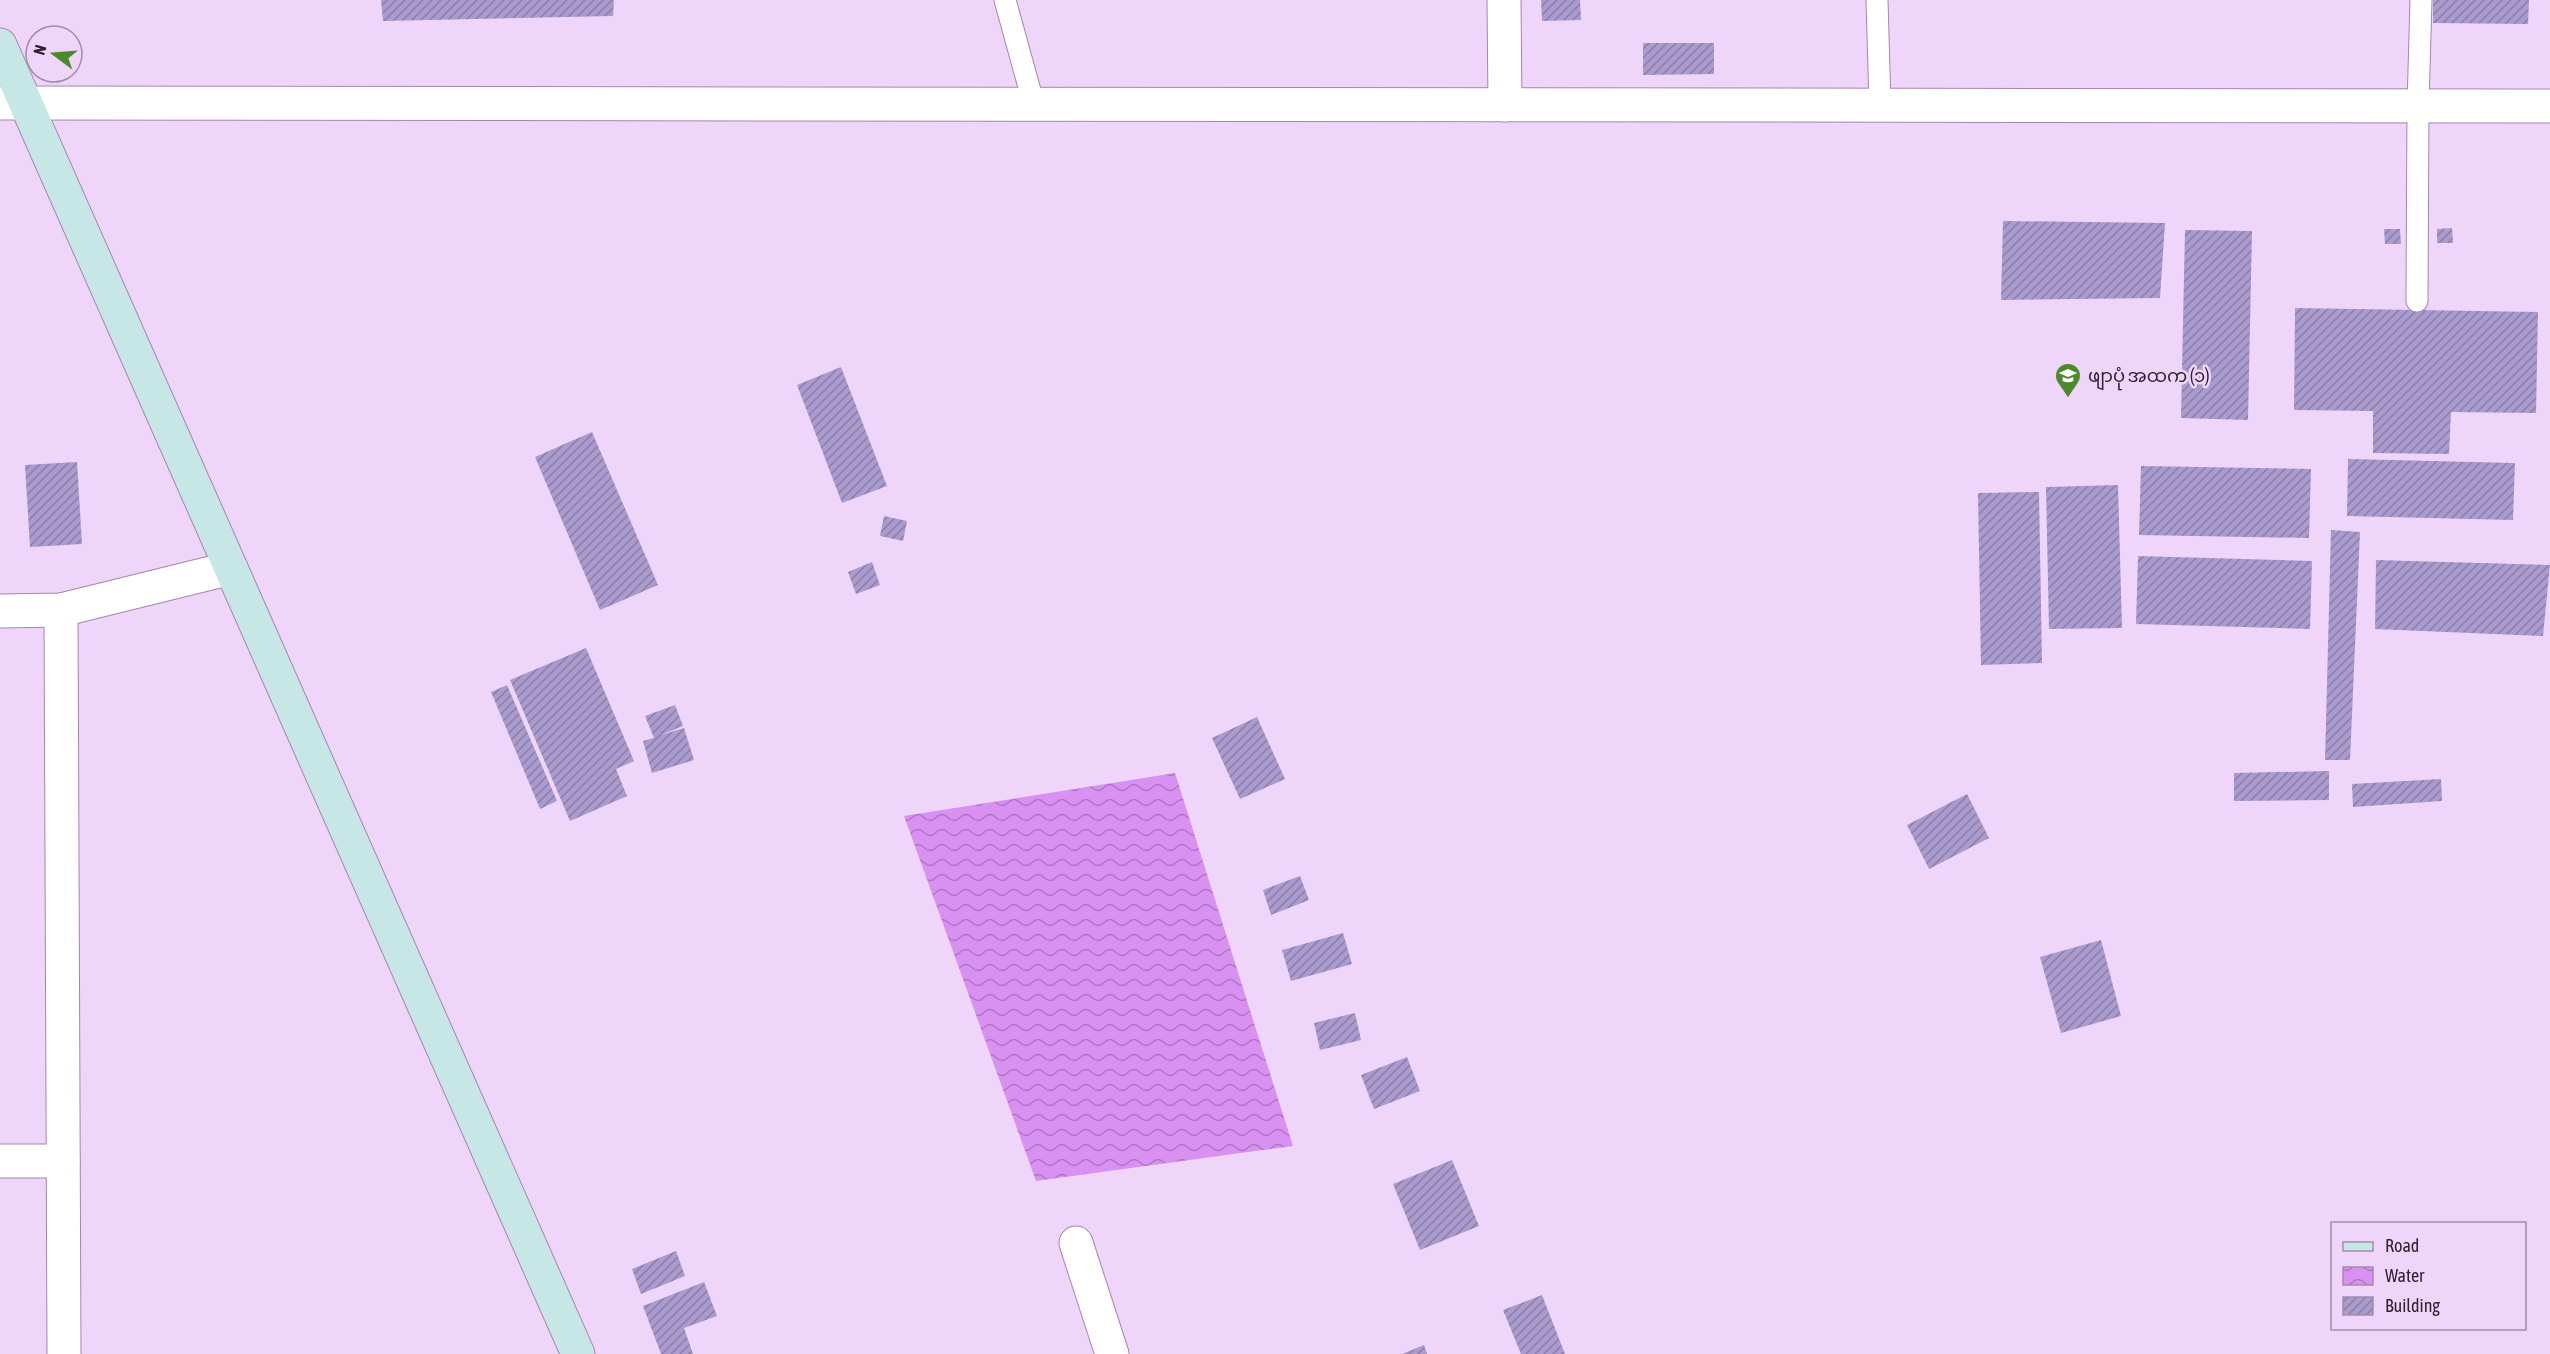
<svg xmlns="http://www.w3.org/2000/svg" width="2550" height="1354" viewBox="0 0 2550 1354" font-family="'Asap Condensed','Noto Sans Myanmar',sans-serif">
<defs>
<pattern id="water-waves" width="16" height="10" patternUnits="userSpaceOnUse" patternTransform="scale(1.5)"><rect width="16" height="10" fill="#d891f1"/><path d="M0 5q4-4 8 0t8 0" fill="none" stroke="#b076c4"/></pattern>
<pattern id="building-hatch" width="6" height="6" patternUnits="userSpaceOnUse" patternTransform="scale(1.5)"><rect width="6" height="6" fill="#a99bcd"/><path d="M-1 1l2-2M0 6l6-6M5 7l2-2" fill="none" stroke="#8a7ea7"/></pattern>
</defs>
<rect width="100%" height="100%" fill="#f0d5fa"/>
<!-- water -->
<path fill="url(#water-waves)" d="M1175,773L1293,1146L1036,1181L904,816Z"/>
<!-- building -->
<g fill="url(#building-hatch)">
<path d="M381,0H614L613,16L383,21Z"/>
<path d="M1541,0H1580L1581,20L1542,21Z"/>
<path d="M2433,0H2529L2528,24L2433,23Z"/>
<path d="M1643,43H1714V74L1643,75Z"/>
<path d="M2003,221L2165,223L2160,298L2001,300Z"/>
<path d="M2452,228L2453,243H2437V229Z"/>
<path d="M2384,229H2400L2401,244H2385Z"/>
<path d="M2185,230L2252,231L2248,420L2181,418Z"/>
<path d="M2295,308L2538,312L2536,413L2451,412L2449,454L2373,453V411L2294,410Z"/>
<path d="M841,367L887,486L842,503L797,385Z"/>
<path d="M592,432L658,585L600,610L535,457Z"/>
<path d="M2348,459L2515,463L2513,520L2347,516Z"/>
<path d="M77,462L82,544L30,547L25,465Z"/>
<path d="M2141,466L2311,469L2309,538L2139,535Z"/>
<path d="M2118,485L2122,628L2049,629L2046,487Z"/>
<path d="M2039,492L2042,663L1981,665L1978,493Z"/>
<path d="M884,516L907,521L903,541L880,536Z"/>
<path d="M2331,530L2360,532L2350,760H2325Z"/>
<path d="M2138,556L2312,561L2310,629L2136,624Z"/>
<path d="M2376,560L2550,565L2543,636L2375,629Z"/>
<path d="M872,562L880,585L856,594L848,572Z"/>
<path d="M586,648L634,761L616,769L627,796L570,821L510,680Z"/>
<path d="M507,685L557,801L540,809L491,692Z"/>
<path d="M675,705L683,726L661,735L684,728L694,760L652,773L643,741L654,738L645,716Z"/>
<path d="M1257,717L1285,779L1240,799L1212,738Z"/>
<path d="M2329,771V800L2234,801V773Z"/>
<path d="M2441,779L2442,801L2353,807L2352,784Z"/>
<path d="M1967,794L1989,838L1929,869L1907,825Z"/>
<path d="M1300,876L1309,900L1271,915L1263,890Z"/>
<path d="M1343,933L1352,964L1291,981L1282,950Z"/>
<path d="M2101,940L2121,1016L2061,1033L2040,957Z"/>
<path d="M1355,1013L1361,1040L1320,1050L1314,1023Z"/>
<path d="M1407,1057L1420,1091L1374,1109L1361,1075Z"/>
<path d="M1452,1160L1479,1226L1420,1250L1393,1184Z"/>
<path d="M676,1251L685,1276L641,1294L632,1269Z"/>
<path d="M704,1282L717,1316L684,1328L693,1354H661L643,1306Z"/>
<path d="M1542,1295L1565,1354H1521L1503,1310Z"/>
<path d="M1424,1345L1427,1354H1402Z"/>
</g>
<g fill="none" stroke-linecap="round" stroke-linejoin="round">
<defs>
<g id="lane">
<path d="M1005,0L1034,105"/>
<path d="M1877,0L1880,105"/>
<path d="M2417,301L2418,106L2421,0"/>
</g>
<g id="street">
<path d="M1504,0L1505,105"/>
<path d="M0,103L2550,106"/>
<path d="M61,610L64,1354"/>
<path d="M0,611L61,610L231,568"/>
<path d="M0,1161H63"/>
<path d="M1076,1243L1112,1354"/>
</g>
<path id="secondary" d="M0,45L578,1354"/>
</defs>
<!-- lane casing -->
<use href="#lane" stroke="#a585b0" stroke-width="23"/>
<!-- street casing -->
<use href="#street" stroke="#a585b0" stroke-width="35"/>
<!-- secondary casing -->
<use href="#secondary" stroke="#a585b0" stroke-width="35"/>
<!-- lane -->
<use href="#lane" stroke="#fff" stroke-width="21"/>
<!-- street -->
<use href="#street" stroke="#fff" stroke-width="33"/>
<!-- secondary -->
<use href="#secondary" stroke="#c7e6e6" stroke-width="33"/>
</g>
<!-- icons -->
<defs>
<symbol id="school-pin" viewBox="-11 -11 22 30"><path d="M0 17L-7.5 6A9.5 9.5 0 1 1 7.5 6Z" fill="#4b8a2b" stroke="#f0d5fa"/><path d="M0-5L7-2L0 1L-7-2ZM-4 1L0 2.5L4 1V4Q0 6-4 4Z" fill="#fff"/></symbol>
</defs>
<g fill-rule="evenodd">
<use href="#school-pin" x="2053" y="361" width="30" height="40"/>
</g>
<g text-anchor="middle" stroke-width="5" stroke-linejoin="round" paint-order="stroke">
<!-- poi labels -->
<g font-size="18" fill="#2e2132" stroke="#f0d5fa" text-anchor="start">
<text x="2088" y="382">ဖျာပုံ အထက (၁)</text>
</g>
</g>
<!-- legend -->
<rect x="2331" y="1222" width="195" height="108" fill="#f0d5fa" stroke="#a28daa" stroke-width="1.5"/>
<rect x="2343" y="1242" width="30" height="9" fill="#c7e6e6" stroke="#a28daa" stroke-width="1.5"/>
<text x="2385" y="1252" font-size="18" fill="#2e2132">Road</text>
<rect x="2343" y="1267" width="30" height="18" fill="url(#water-waves)" stroke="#a28daa" stroke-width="1.5"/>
<text x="2385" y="1282" font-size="18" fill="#2e2132">Water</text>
<rect x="2343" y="1297" width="30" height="18" fill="url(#building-hatch)" stroke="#a28daa" stroke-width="1.5"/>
<text x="2385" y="1312" font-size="18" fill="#2e2132">Building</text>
<!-- north arrow -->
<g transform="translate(54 54) rotate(286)"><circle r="28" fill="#f0d5fa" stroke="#a28daa" stroke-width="1.5"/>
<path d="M0-4.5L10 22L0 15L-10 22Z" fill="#4b8a2b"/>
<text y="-9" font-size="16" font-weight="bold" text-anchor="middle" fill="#2e2132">N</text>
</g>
</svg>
